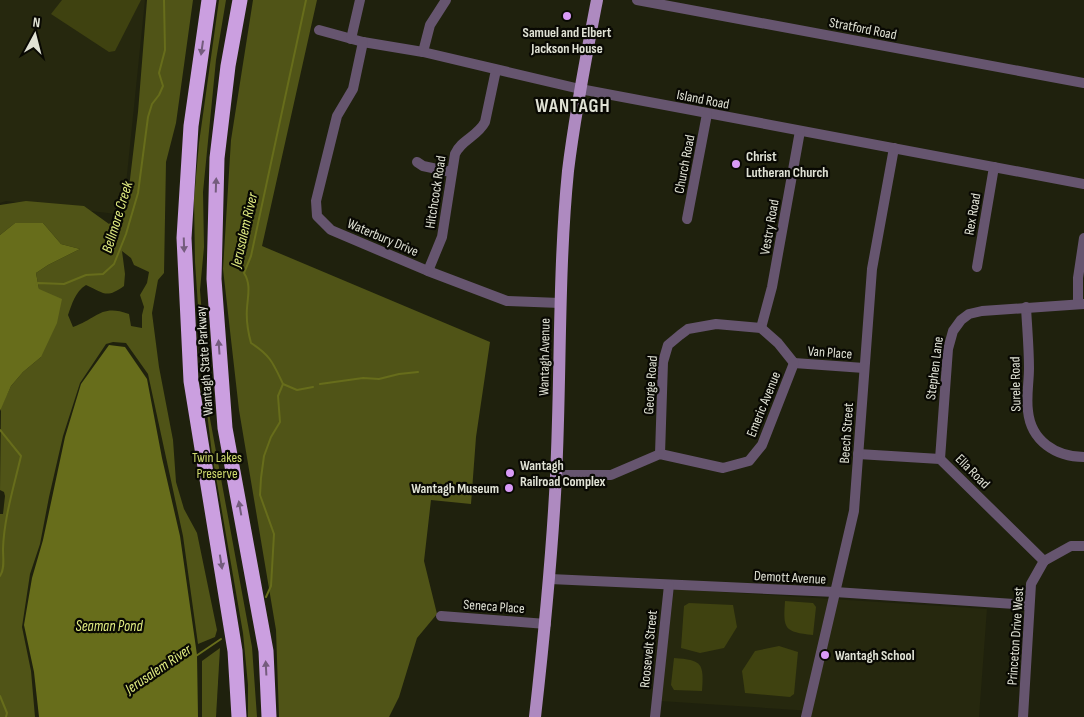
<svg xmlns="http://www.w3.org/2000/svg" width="1084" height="717" viewBox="0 0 1084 717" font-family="'Sofia Sans Condensed',sans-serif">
<rect width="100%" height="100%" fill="#1f210d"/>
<!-- built -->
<g fill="#26280e">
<path d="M0,0H145L125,194L116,214L6,201L0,203Z"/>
<path d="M674,589L987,609L979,717H811L812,711L660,701Z"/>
</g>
<!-- green -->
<g fill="#3f4210">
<path d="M62,0H141L115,51L109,52L51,14Z"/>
<path d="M785,601L813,603L816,607L813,635C784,632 783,629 785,601Z"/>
<path d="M689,603L733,605L737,627L724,648L700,653L681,648L684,606Z"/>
<path d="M779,646L798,652L794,694L790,697L745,693L742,671L755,651Z"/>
<path d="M674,658C702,660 704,663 702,691L674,690L671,685Z"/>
</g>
<!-- forest -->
<g fill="#505417" fill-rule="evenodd">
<path d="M147,0H193L176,123L166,162L164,273L158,280L152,313L159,367L173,440L176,482L184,509L197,533L217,630L215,637L198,644L183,536L148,374L126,343L113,342L106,344L80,383L63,436L49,497L40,544L30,574L22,627L31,671L35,717H0V514H3L5,496L4,492L0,490L1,407L11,386L23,372L41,357L39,289L36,273L48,265L80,249L61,244L43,223H15L0,235V205L26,201L84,206L109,224C118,217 124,207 128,196L138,112ZM122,251L131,258L134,265L149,272L147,283L140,295L144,307L142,315V328L131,326L129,314C101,304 98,318 73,327L68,315C72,304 75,292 86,285C104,293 106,299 124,286L125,274Z"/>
<path d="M219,0H226L216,60L203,192L204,247L200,290L204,341L206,397L252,647L257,717H248V685L243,633L212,454L203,380L195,262L194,199L199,143Z"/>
<path d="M253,0H317L262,246L490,342L476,437L471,504L431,500L424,561L437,614L417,638L399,697L389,717H279L276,630L239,410L223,269L231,140Z"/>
<path d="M220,648L216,717H202V661Z"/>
</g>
<!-- water -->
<g fill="#676d1b">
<path d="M15,223H43L61,244L80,249L48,265L36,273L39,289L62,299L57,323L41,357L23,372L11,386L0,411V235Z"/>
<path d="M109,345L125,347L147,379L162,458L180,536L197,655L198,717H39L34,672L24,625L32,578L43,540L65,437L81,384Z"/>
</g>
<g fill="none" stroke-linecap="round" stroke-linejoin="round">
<!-- stream -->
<g stroke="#676d1b" stroke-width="2">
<path d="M36,285L38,283L64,284L86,275L103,274L114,264L126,234L138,193L148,117L152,104L159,95L163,86L159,73L165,50L164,0"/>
<path d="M283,384L297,390L313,387"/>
<path d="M320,384L363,378L379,379L399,374L418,372"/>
<path d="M0,430L21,456C14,486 4,518 3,549C3,558 5,569 0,576"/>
<path d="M266,597L271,586L274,534L260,495L261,478L264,456L271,437L280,422L278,396L283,384C273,363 271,356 251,343C248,332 246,320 247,308C248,295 251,284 244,273L251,256L306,0"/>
<path d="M196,656L221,639"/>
<path d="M0,696L7,713L6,717"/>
</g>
<!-- minor -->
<g stroke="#66556f" stroke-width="10">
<path d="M637,0L1084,83"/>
<path d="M319,30L363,42L423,52L580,89L1084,184"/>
<path d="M351,39L360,0"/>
<path d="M363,42L353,89L337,116L316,201L317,216L331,230L428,271L507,301L560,303"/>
<path d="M423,52L430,25L446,0"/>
<path d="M417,162L423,166L451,172"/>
<path d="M687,219L707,114"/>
<path d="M977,267L994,167"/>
<path d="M428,271L442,237L455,154C461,140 478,136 485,122L496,70"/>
<path d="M1078,304V278L1084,238"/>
<path d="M1026,307C1027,327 1029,348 1029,368C1029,382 1026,397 1028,411C1031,441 1056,457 1084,457"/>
<path d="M761,328L772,287L800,131"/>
<path d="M794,363L864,368"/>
<path d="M660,454L663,362L668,345L680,335L688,329L716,324L761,328L778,343L794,363"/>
<path d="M858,454L940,459L1044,561"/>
<path d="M940,459L948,349L953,331L961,320L969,314L982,311L1084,304"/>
<path d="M556,475H611L660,454L723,468L749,461L762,445L794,363"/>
<path d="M1044,561L1071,546H1084"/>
<path d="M550,579L835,592L1029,605"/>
<path d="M441,616L546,624"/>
<path d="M655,717L669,585"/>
<path d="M806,717L854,511L872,269L894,148"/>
<path d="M1023,717L1031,584L1044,561"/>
</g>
<!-- major -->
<path stroke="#ae8ac0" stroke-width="12" d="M535,717C544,637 552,557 556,476C561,375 558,272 568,171C575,113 586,57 597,0"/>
<!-- highway -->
<g stroke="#cb9fe0" stroke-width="15">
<path d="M209,0L191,126L184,238L191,381L235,651L239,717"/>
<path d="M240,0L228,66L217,158L214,279L225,428L266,651L269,717"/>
</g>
</g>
<!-- one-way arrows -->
<defs><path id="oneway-solid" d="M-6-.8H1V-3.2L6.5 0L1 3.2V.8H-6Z" transform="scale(1.25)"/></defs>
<g fill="#745c7d">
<use href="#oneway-solid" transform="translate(202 48) rotate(98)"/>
<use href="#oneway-solid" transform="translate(216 185) rotate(-88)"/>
<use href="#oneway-solid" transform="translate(184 245) rotate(88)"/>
<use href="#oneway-solid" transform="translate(219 347) rotate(-94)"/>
<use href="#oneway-solid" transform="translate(240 508) rotate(-100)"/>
<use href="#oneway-solid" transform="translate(221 562) rotate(81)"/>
<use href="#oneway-solid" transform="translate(266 668) rotate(-93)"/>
</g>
<!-- markers -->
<g fill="#d99af7" stroke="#090903" stroke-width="2">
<circle cx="567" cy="16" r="5"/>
<circle cx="736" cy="164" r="5"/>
<circle cx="510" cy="473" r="5"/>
<circle cx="509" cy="488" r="5"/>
<circle cx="825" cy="655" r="5"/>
</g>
<g text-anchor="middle" stroke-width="4.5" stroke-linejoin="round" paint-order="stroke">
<!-- street labels -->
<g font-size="14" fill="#e0e2d5" stroke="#090903">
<text transform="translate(863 28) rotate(11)" y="5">Stratford Road</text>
<text transform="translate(703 99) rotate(11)" y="5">Island Road</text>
<text transform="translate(684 164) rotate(-79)" y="5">Church Road</text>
<text transform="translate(435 192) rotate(-81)" y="5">Hitchcock Road</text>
<text transform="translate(972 214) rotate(-80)" y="5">Rex Road</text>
<text transform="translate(769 227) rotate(-80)" y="5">Vestry Road</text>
<text transform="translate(383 237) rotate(23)" y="5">Waterbury Drive</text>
<text transform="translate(830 352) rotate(4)" y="5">Van Place</text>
<text transform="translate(544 357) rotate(-89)" y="5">Wantagh Avenue</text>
<text transform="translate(204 361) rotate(-94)" y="5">Wantagh State Parkway</text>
<text transform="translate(934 368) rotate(-83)" y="5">Stephen Lane</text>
<text transform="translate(1015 384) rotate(-91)" y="5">Surele Road</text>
<text transform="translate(650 385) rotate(-86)" y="5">George Road</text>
<text transform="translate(763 404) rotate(-68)" y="5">Emeric Avenue</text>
<text transform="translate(846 433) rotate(-86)" y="5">Beech Street</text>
<text transform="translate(973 471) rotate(45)" y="5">Ella Road</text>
<text transform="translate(790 577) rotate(3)" y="5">Demott Avenue</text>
<text transform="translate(494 606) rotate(4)" y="5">Seneca Place</text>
<text transform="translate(1015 636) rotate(-86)" y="5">Princeton Drive West</text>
<text transform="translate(648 649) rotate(-84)" y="5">Roosevelt Street</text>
</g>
<!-- poi labels -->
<g font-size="14" font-weight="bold" fill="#e0e2d5" stroke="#090903" text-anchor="start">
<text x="567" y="37" text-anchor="middle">Samuel and Elbert<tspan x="567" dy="16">Jackson House</tspan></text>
<text x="746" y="161">Christ<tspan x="746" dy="16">Lutheran Church</tspan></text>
<text x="520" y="470">Wantagh<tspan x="520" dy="16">Railroad Complex</tspan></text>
<text x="499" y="493" text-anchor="end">Wantagh Museum</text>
<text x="835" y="660">Wantagh School</text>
</g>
<!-- park labels -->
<g font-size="14" fill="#cfda6e" stroke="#090903">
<text x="217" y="462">Twin Lakes<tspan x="217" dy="16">Preserve</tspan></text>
</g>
<!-- water labels -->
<g font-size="15" font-style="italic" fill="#e3ee82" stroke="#090903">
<text transform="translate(117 217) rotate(-73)" y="5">Bellmore Creek</text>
<text transform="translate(244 230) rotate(-77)" y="5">Jerusalem River</text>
<text x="109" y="631">Seaman Pond</text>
<text transform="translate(158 669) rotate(-34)" y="5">Jerusalem River</text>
</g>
<!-- district labels -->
<g font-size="19" font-weight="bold" letter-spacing="1" fill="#e0e2d5" stroke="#090903">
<text x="573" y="112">WANTAGH</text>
</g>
</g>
<!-- north arrow -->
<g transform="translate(35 35) rotate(7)" stroke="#090903" stroke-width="4" paint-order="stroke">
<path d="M0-4L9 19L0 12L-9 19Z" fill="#e0e2d5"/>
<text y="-8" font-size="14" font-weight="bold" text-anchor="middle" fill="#e0e2d5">N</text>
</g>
</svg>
